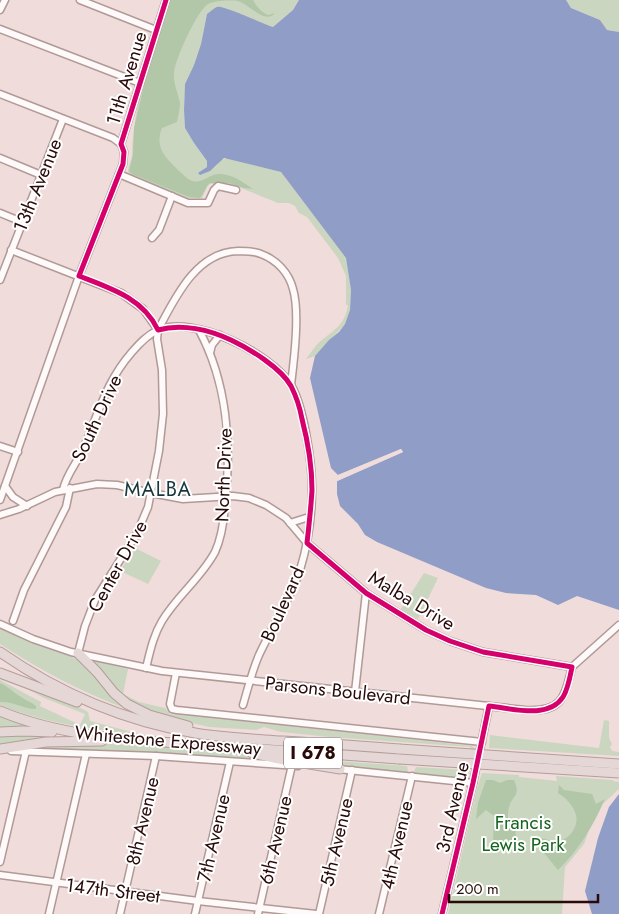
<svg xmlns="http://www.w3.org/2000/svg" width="619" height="914" viewBox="0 0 619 914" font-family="Jost,sans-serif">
<rect width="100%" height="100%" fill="#f0dcda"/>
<!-- green -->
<g fill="#cad6bf">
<path d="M168,0H299L293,10L273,27L249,19L207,14L201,44L194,65L185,84L184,110L185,128L194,143L207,161V167L199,173L215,167L221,160L228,158L281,172L346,258L351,290L350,310L345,324L315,356L306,359C311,353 316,344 322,340C336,329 345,324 348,305H346V276L338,258L307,217L299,213L295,206L289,203H278L231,184H210L207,187L202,198H188L134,177L128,172C128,165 132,160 132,153C134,101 152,50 168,0Z"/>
<path d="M566,0H619V32L607,30L600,20L571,8Z"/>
<path d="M135,548L161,561L148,584L120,571Z"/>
<path d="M424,573L438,578L418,619L401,609Z"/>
<path d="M0,628L79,660L86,665L106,690L124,708C80,691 40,670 0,644Z"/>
<path d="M94,660L128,669L123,694L139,702L165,708L170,714L231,719L472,746L474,748L469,775H467L464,779L413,774L416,767L466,770L471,747L330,737L281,732L264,727L256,730L209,727L161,716L129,702L117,692L92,661Z"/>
<path d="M1,675L75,705L88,712L90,721L143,735C94,729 46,724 0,705V680L41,702L40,706L80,725L85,714L44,698Z"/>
<path d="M0,714L19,721L27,729L0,731Z"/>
<path d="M604,720L609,721V738L612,744L610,747L612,751L619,752V756L489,748L490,735L599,748Z"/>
<path d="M15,734L80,739L0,746V736Z"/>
<path d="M83,743L139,745L211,749L250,754L247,759L46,749L32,747Z"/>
<path d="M307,759L407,766L408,772L404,773L312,762Z"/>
<path d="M482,773L519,775V777L557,781L556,776L613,780V781L619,782V789L596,810L584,844L565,867L562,914H448L477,788Z"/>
</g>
<!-- forest -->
<g fill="#b1c7a7">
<path d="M169,0H253C257,7 260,11 268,15L275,13C265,25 249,4 238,1C231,0 215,0 208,4C197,11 175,59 174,73C173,83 178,93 180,103C180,109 178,116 177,122L162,128C154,148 166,158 179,171C183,174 187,179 192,181C202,184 208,175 218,174C231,173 243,182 253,189L244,188L229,183H210C205,187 205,193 200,198L189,197L132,174L129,171L133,155L134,128L149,65Z"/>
<path d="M0,683C10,688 13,692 21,697C26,701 32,702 36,706V709C23,709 13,701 0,702Z"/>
<path d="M486,780H493L500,783L507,780H514C521,796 513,794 509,807C508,810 508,815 508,819L515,825L516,837L514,841L493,842L494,816L486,810L476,819L478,803Z"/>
<path d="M559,785L564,790L592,794L596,804L605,799C593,826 579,850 558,870L539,847L541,838C546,839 552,841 557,841C569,841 579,826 576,815C574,806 566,798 558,793Z"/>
</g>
<!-- water -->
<g fill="#8f9dc7">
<path d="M299,0H566L571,8L600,20L607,30L619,32V610L577,596L558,605L536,595L506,593L486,588L377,542L365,535L358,524L340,506L337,494V481L403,452L401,449L338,475L331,468L310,378L315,356L329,340L339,332L345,324L350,310L351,290L346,258L281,172L224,158L210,171L200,175L198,173L207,167V161L194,143L185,128L184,110L185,84L194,65L201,44L207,14C210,12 214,8 217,7C223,5 263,24 273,27L293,10Z"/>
<path d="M619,794V914H592L585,891L598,838L609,807Z"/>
</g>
<!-- pier -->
<path fill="#f0dcda" d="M401,449L403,452L335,482L336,479L360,469L337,477L338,475Z"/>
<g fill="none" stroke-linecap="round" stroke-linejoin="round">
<defs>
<g id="minor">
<path d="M80,0L156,30"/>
<path d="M0,10L5,0"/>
<path d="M0,29L140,83"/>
<path d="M0,94L113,138L121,144"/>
<path d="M0,158L41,175"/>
<path d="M119,174L188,203H208L214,190L218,186L236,190"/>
<path d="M0,213L22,222"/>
<path d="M152,238L159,230L172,196"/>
<path d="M11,250L121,293L143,309L158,330"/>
<path d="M0,280L63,119"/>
<path d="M210,353L212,345L220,335"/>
<path d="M0,446L18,452"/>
<path d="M5,486L13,497L27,506"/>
<path d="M63,490C66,475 77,463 83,449C99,413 105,383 132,352C139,344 147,335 158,330C194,315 271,353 291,385C304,407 312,462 312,488C312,515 308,544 300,570C290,600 272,627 259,655C252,671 248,688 243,705"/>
<path d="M0,500L79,276L123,164L124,152L121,144L166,0"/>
<path d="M0,515L19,509L55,492L97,484L117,485L151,493L183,499L233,496L249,498L266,505L286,518L307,543L366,593L426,630L450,641L483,652L572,667L619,625"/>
<path d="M290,523L309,517"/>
<path d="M13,621L24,590L66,507L70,488"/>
<path d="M0,624L33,639L71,652L162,671L525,710C561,712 564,700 572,667"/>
<path d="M78,653L85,626L95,600L137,533L148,507L159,451L163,414L162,370L157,339L158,330C175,298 196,252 238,251C246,251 254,251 261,254C277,260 289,273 293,289C300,312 294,360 291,385"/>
<path d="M146,668C150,652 153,636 162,621C177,596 201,578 215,552C222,537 224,520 225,504C232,445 227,382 199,330"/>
<path d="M176,673L170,704L172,709L177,710L482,742"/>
<path d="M355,692L366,593"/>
<path d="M11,751L156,756L298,766"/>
<path d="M338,769L473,783"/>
<path d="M0,862L26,751"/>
<path d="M0,875L198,901L316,914"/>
<path d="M49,914L86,754"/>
<path d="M120,914L156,756"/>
<path d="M195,914L230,762"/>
<path d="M258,914L292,765"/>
<path d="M319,914L352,770"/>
<path d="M379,914L412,776"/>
<path d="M442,914L473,783L489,706"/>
</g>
<g id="highway">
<path d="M0,652C59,693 124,721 195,733C224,738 253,739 282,741C321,743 360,746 399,749"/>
<path d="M78,653L97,672L114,693L127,704L149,715L188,726"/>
<path d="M0,673L77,702"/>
<path d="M0,711C64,738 137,740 205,745C270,750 334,754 399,759"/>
<path d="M0,732L23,731L52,732"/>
<path d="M0,749L46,742L102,741"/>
<path d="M252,753L279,759L340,769"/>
</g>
</defs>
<!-- minor casing -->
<use href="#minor" stroke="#b19997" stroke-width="9"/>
<!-- highway casing -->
<use href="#highway" stroke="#b49d9b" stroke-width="11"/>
<!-- minor -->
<use href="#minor" stroke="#fdfaf9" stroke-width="6"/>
<!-- highway -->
<use href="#highway" stroke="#e5d7d6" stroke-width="9"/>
<defs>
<g id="highway-bridge">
<path d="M399,749L619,764"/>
<path d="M399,759L619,773"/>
</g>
</defs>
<!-- highway-bridge casing -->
<use href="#highway-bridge" stroke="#b49d9b" stroke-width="11" stroke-linecap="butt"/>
<!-- highway-bridge -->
<use href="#highway-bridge" stroke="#e5d7d6" stroke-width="9"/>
<defs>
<path id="cycleway" d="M166,0L121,144L124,152L123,164L79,276C110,288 143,298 158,330C182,323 210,330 231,340C250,349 281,368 291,386C296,396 300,408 302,419C308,442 312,466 312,490C311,508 309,525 307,543L366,593L426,630L450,641L483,652L572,667C570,677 568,689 563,697C548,720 511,708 489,706L473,783L442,914"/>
</defs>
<!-- cycleway casing -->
<use href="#cycleway" stroke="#fff" stroke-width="8"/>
<!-- cycleway -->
<use href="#cycleway" stroke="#d6006c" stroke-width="5"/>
</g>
<g text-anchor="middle" stroke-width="4" stroke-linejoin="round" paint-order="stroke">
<!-- shield labels -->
<rect fill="#fff" stroke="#685453" stroke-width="1" x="284" y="737.5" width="58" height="31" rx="4"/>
<g font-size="18" font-weight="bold" fill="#280a09">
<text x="313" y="759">I 678</text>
</g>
<!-- street labels -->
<g font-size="19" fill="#280a09" stroke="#fff">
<text transform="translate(126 78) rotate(-73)" y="7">11th Avenue</text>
<text transform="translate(37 185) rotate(-68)" y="7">13th Avenue</text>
<text transform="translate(96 418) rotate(-65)" y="7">South Drive</text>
<text transform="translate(223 475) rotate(-88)" y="7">North Drive</text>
<text transform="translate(117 566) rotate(-61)" y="7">Center Drive</text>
<text transform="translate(412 600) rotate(31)" y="7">Malba Drive</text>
<text transform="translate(282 604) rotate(-66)" y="7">Boulevard</text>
<text transform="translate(338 690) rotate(6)" y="7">Parsons Boulevard</text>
<text transform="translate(168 740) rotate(5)" y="7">Whitestone Expressway</text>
<text transform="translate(452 807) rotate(-77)" y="7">3rd Avenue</text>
<text transform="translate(142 821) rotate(-77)" y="7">8th Avenue</text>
<text transform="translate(213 838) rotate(-77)" y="7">7th Avenue</text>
<text transform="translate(275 840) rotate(-77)" y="7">6th Avenue</text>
<text transform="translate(336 842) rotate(-77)" y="7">5th Avenue</text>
<text transform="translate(396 845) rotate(-77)" y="7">4th Avenue</text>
<text transform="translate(113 890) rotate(7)" y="7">147th Street</text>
</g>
<!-- park labels -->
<g font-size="19" fill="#15641e" stroke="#fff">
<text x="523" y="829">Francis<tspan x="523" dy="22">Lewis Park</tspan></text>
</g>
<!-- neighbourhood labels -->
<g font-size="20" letter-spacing="1" fill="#15373b" stroke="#fff">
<text x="158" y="496">MALBA</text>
</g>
</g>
<!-- scale -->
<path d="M449 894v8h149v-8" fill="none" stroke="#280a09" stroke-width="2.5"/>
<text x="456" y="894" font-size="15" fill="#280a09" stroke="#ffffff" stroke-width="4" paint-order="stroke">200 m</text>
</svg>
